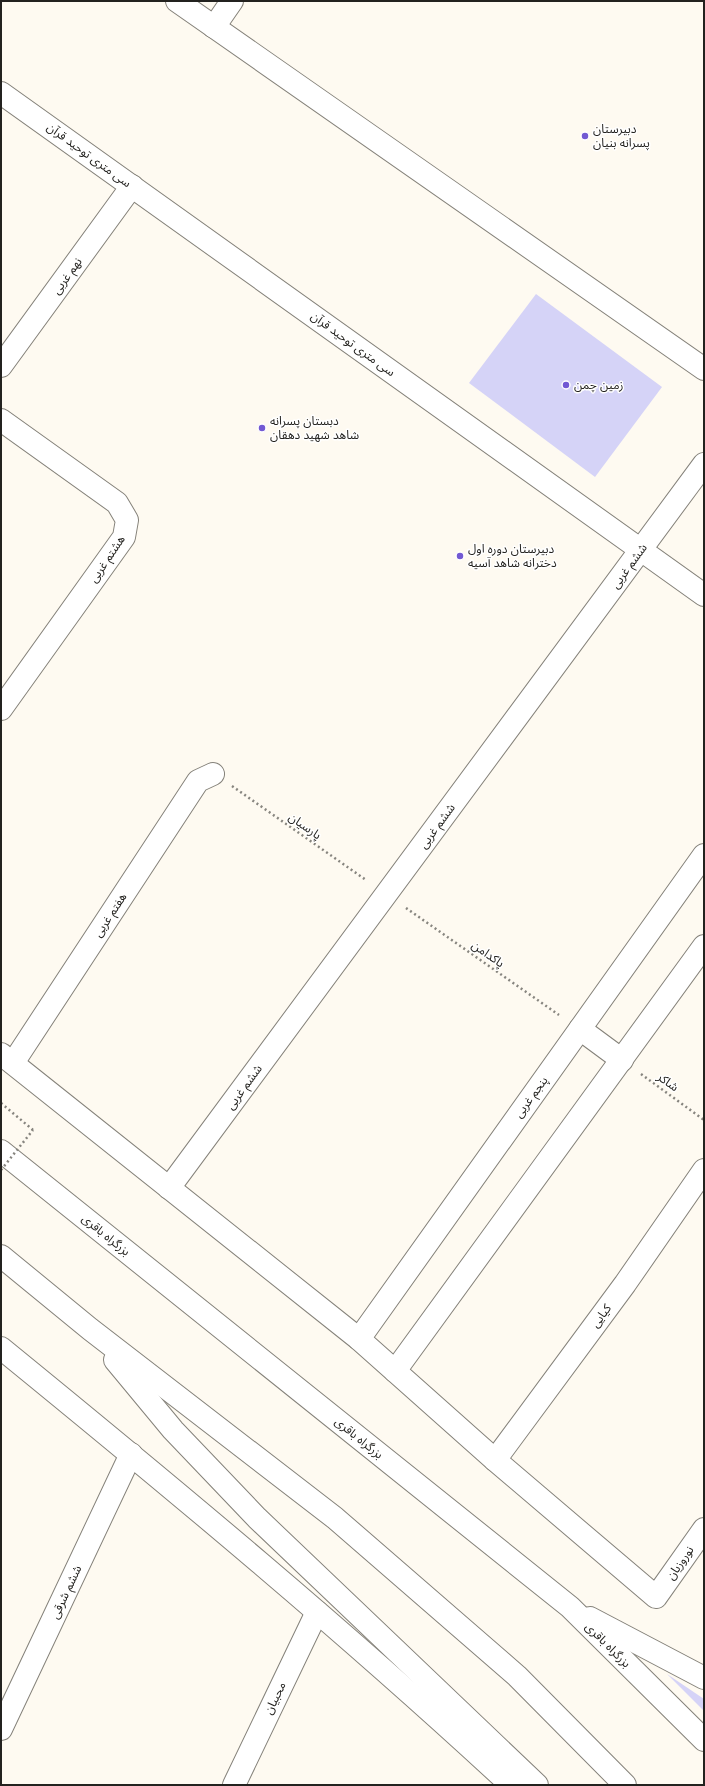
<svg xmlns="http://www.w3.org/2000/svg" width="705" height="1786" viewBox="0 0 705 1786" font-family="Lora,'Noto Sans Arabic',serif">
<rect width="100%" height="100%" fill="#fefaf1"/>
<!-- green -->
<g fill="#d5d3f7">
<path d="M536,294L662,387L595,477L469,383Z"/>
<path d="M667,1674L704,1699V1711Z"/>
</g>
<g fill="none" stroke-linecap="round" stroke-linejoin="round">
<defs>
<g id="minor">
<path d="M177,1L704,369"/>
<path d="M214,27L232,1"/>
<path d="M1,93L704,595"/>
<path d="M1,366L132,186"/>
<path d="M1,420L117,503L127,520L124,537L1,709"/>
<path d="M580,1029L622,1060"/>
<path d="M1,1054L359,1339L495,1460L656,1597L704,1529"/>
<path d="M13,1063L198,781L213,774"/>
<path d="M169,1188L704,464"/>
<path d="M359,1339L704,855"/>
<path d="M1,1348C174,1489 347,1633 511,1785"/>
<path d="M395,1371L704,946"/>
<path d="M495,1460L625,1284L704,1170"/>
<path d="M1,1729L131,1454"/>
<path d="M234,1785L317,1612"/>
</g>
<g id="highway">
<path d="M1,1151L570,1607L704,1740"/>
<path d="M1,1256L90,1329L335,1518L517,1676L625,1785"/>
<path d="M115,1360L173,1430L257,1518L537,1785"/>
<path d="M590,1618L704,1678"/>
</g>
</defs>
<!-- minor casing -->
<use href="#minor" stroke="#85827a" stroke-width="24"/>
<!-- highway casing -->
<use href="#highway" stroke="#85827a" stroke-width="24"/>
<!-- path -->
<g stroke="#87857f" stroke-width="2.5" stroke-dasharray="2 3" stroke-linecap="butt">
<path d="M232,786L366,880"/>
<path d="M406,908L559,1015"/>
<path d="M641,1074L704,1120"/>
<path d="M1,1103L33,1130"/>
</g>
<!-- minor -->
<use href="#minor" stroke="#fff" stroke-width="22"/>
<!-- highway -->
<use href="#highway" stroke="#fff" stroke-width="22"/>
<!-- path-bridge -->
<path stroke="#87857f" stroke-width="2.5" stroke-dasharray="2 3" stroke-linecap="butt" d="M1,1170L33,1130"/>
</g>
<!-- markers -->
<g fill="#7259d3" stroke="#fff" stroke-width="1.5">
<circle cx="585" cy="136" r="4"/>
<circle cx="566" cy="385" r="4"/>
<circle cx="262" cy="428" r="4"/>
<circle cx="460" cy="556" r="4"/>
</g>
<g text-anchor="middle" stroke-width="3" stroke-linejoin="round" paint-order="stroke">
<!-- poi labels -->
<g font-size="12" fill="#23221f" stroke="#fff" text-anchor="start">
<text x="593" y="133">دبیرستان<tspan x="593" dy="14">پسرانه بنیان</tspan></text>
<text x="574" y="389">زمین چمن</text>
<text x="270" y="425">دبستان پسرانه<tspan x="270" dy="14">شاهد شهید دهقان</tspan></text>
<text x="468" y="553">دبیرستان دوره اول<tspan x="468" dy="14">دخترانه شاهد آسیه</tspan></text>
</g>
<!-- street labels -->
<g font-size="12" fill="#23221f" stroke="#fff">
<text transform="translate(89 155) rotate(36)" y="4">سی متری توحید قرآن</text>
<text transform="translate(67 276) rotate(-54)" y="4">نهم غربی</text>
<text transform="translate(353 344) rotate(36)" y="4">سی متری توحید قرآن</text>
<text transform="translate(107 559) rotate(-56)" y="4">هشتم غربی</text>
<text transform="translate(629 566) rotate(-54)" y="4">ششم غربی</text>
<text transform="translate(305 826) rotate(35)" y="4">پارسیان</text>
<text transform="translate(437 826) rotate(-54)" y="4">ششم غربی</text>
<text transform="translate(110 915) rotate(-57)" y="4">هفتم غربی</text>
<text transform="translate(488 954) rotate(35)" y="4">پاکدامن</text>
<text transform="translate(668 1082) rotate(36)" y="4">شاکر</text>
<text transform="translate(244 1087) rotate(-54)" y="4">ششم غربی</text>
<text transform="translate(531 1097) rotate(-54)" y="4">پنجم غربی</text>
<text transform="translate(106 1235) rotate(39)" y="4">بزرگراه باقری</text>
<text transform="translate(601 1316) rotate(-54)" y="4">کیایی</text>
<text transform="translate(359 1438) rotate(39)" y="4">بزرگراه باقری</text>
<text transform="translate(680 1563) rotate(-55)" y="4">نوروزیان</text>
<text transform="translate(66 1592) rotate(-65)" y="4">ششم شرقی</text>
<text transform="translate(608 1645) rotate(45)" y="4">بزرگراه باقری</text>
<text transform="translate(275 1698) rotate(-64)" y="4">محبیان</text>
</g>
</g>
<!-- border -->
<rect width="705" height="1786" fill="none" stroke="#23221f" stroke-width="4"/>
</svg>
